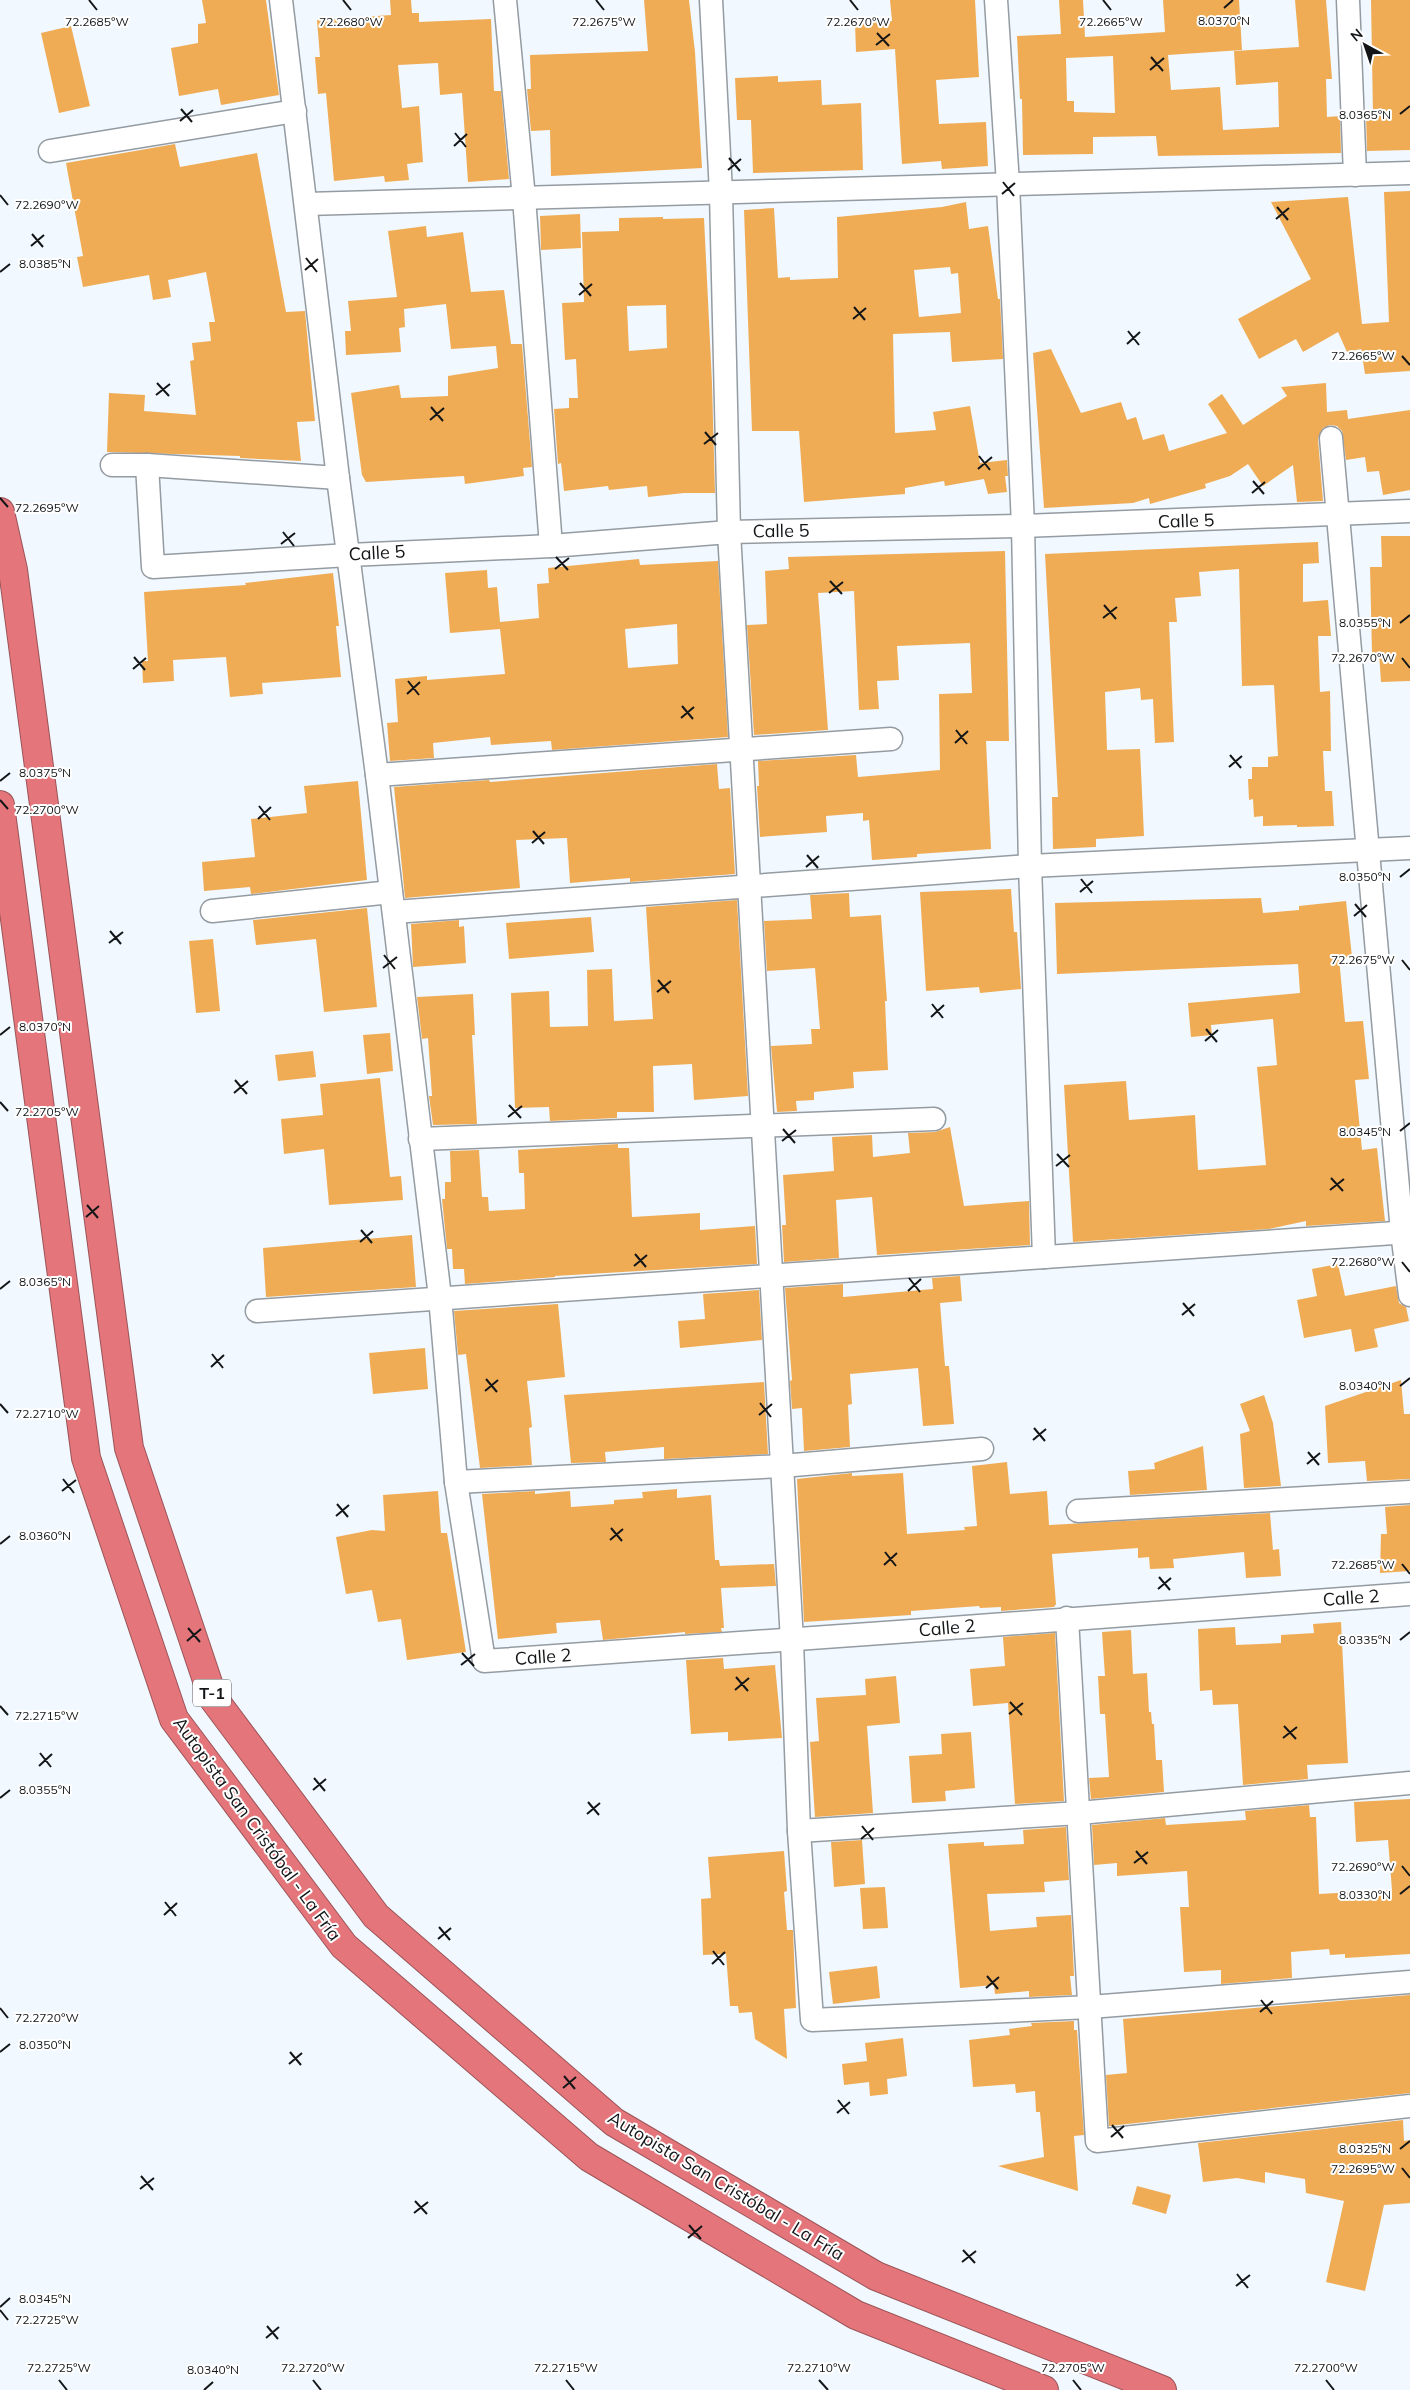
<svg xmlns="http://www.w3.org/2000/svg" width="1410" height="2390" viewBox="0 0 1410 2390" font-family="Mulish,sans-serif">
<rect width="100%" height="100%" fill="#f1f8ff"/>
<!-- building -->
<g fill="#efac55" fill-rule="evenodd">
<path d="M202,0H266L279,95L221,105L218,89L179,96L171,48L198,43V24L206,23Z"/>
<path d="M390,0H411L412,13H419V22L491,19L494,91H501L509,179L468,182L462,93L440,95L438,63L398,65L402,108L419,106L423,162L407,164L409,180L385,182L384,176L334,181L326,93L318,94L315,57H320L317,20L391,15Z"/>
<path d="M644,0H689L695,52L702,168L551,176L550,130L531,131L527,89H531L530,55L648,51Z"/>
<path d="M890,0H975L979,77L936,80L939,124L986,122L988,166L942,169L941,161L902,164L895,49L856,52L855,23L892,21Z"/>
<path d="M1059,0H1083L1085,37L1165,32L1163,0H1239L1242,50L1168,55L1171,90L1220,87L1223,130L1279,127L1278,82L1236,85L1234,51L1299,47L1295,0H1326L1332,79H1326L1327,117L1340,116L1341,153L1158,156L1156,136L1093,137V154L1023,155L1022,99H1020L1017,36L1061,34ZM1113,56L1115,113L1074,112V101H1067L1066,58Z"/>
<path d="M1371,0H1410V150L1367,151L1366,115H1373Z"/>
<path d="M71,26L90,106L59,113L41,33Z"/>
<path d="M778,76V82L821,80L822,105L861,103L863,170L753,173L751,120H737L735,78Z"/>
<path d="M175,144L180,167L257,153L286,312L305,311L315,421L297,422L301,461L240,458V456L107,452L109,393L145,395L144,411L196,415L190,361L194,360L192,343L211,341L209,322H215L206,272L168,280L171,297L153,300L149,275L83,287L77,257L83,256L66,163Z"/>
<path d="M1410,191V371L1365,374L1361,349L1347,352L1338,332L1303,352L1296,339L1259,359L1238,319L1311,279L1271,202L1348,197L1362,324L1389,322L1384,192Z"/>
<path d="M966,202L969,229L988,226L998,299H1000L1003,359L952,362L950,332L893,334L895,433L936,430L933,412L970,406L980,463L1007,460L1008,476H1005L1007,492L988,494L984,479L945,486L944,481L905,488V494L804,502L799,431H752L744,210L774,208L778,278L790,277V280L838,278L837,217L942,207ZM950,267L951,274L958,273L961,313L919,317L914,270Z"/>
<path d="M580,214L581,248L541,250L540,216Z"/>
<path d="M663,217V219L704,218L712,383L715,493H684L648,497L647,486L609,490L608,486L564,491L561,463L558,464L554,409L569,408V398H578L576,359L565,360L562,303L584,302L582,232L619,231V218ZM666,305L667,348L629,351L627,306Z"/>
<path d="M426,226L427,237L463,232L471,292L504,290L511,344H522L532,467L523,468L524,476L465,484L464,476L366,482L362,475L351,393L399,385L401,398L448,396V376L498,368L496,346L451,349L446,304L404,309L405,327L399,328L401,352L346,355L345,331H351L348,301L397,297L388,231Z"/>
<path d="M1051,349L1081,413L1121,402L1127,420L1136,417L1143,440L1164,434L1169,451L1227,433L1208,404L1222,394L1243,425L1287,396L1281,387L1326,383L1327,412L1347,410L1348,419L1410,410V490L1383,495L1379,471L1367,472L1365,457L1346,460L1342,431L1337,426L1330,425L1323,428L1318,439L1323,501L1297,502L1293,465L1263,486L1248,464L1230,476L1205,484L1206,488L1150,504L1149,498L1133,503L1044,508L1033,353Z"/>
<path d="M1381,536H1410V681L1381,682L1379,653H1372L1370,567H1382Z"/>
<path d="M1318,542L1319,563L1303,564V602L1328,600L1331,636H1318L1320,692L1330,691L1331,751H1323L1325,791H1332L1334,826L1297,827V825L1263,826V816L1254,817L1253,799L1249,800L1248,779H1252V767H1268V757L1278,756L1274,685L1242,686L1239,569L1199,572L1201,596L1175,598L1177,622H1169L1174,742L1155,743L1153,699L1141,700L1140,688L1105,692L1107,750L1140,749L1144,836L1096,839V847L1053,849L1052,797H1058L1045,554Z"/>
<path d="M1005,551L1009,741H986L991,849L917,854V857L872,860L869,820L863,821V813L826,816L827,832L760,837L757,786H759L758,761L856,755L858,777L940,770L939,694L972,693L970,643L897,646L899,680L877,681L879,709L859,710L854,591L818,593L828,730L754,735L747,625L767,624L765,571L789,569L788,557Z"/>
<path d="M639,559L640,565L718,561L728,737L552,750L551,741L491,745L490,737L433,743L434,758L390,761L387,723L398,722L395,679L427,676V680L505,674L500,629L450,633L445,573L487,570L488,588L497,587L500,622L539,618L537,584L549,583L548,568ZM677,624L678,664L628,668L625,629Z"/>
<path d="M333,573L339,626H336L341,677L262,683L263,694L230,697L226,657L173,660L174,681L143,683L142,661H148L144,592L246,585L245,583Z"/>
<path d="M717,764L719,789L730,788L735,874L630,882V878L570,883L567,838L516,840L520,888L405,898L394,787L489,780L490,782Z"/>
<path d="M358,781L367,880L251,894L250,887L204,891L202,862L255,857L251,819L307,813L304,786Z"/>
<path d="M1011,889L1014,932H1017L1021,989L980,993L979,987L926,991L920,892Z"/>
<path d="M849,893L850,917L881,915L887,1001H885L888,1070L853,1072L854,1088L814,1092V1100L796,1101L797,1111L777,1112L771,1046L812,1044L811,1029H820L815,968L767,971L764,921L812,919L810,895Z"/>
<path d="M1261,898L1263,913L1299,910V906L1346,901L1352,957L1339,958L1345,1022L1363,1021L1369,1079L1355,1080L1362,1150L1377,1148L1385,1221L1306,1226V1221L1269,1229L1073,1242L1064,1085L1126,1081L1129,1120L1195,1115L1198,1170L1266,1165L1257,1067L1277,1065L1273,1019L1211,1025L1212,1035L1191,1037L1188,1003L1300,993L1298,964L1057,974L1055,903Z"/>
<path d="M737,900L748,1096L694,1100L692,1064L653,1066L654,1112H617V1118L550,1121L549,1107L515,1108L511,993L549,991L550,1027L588,1026L587,970L612,969L614,1021L653,1019L646,907Z"/>
<path d="M367,908L377,1007L324,1012L316,939L256,945L253,920Z"/>
<path d="M591,917L594,952L509,959L506,923Z"/>
<path d="M459,920V927L464,926L466,963L413,967L411,924Z"/>
<path d="M213,939L220,1011L196,1013L189,941Z"/>
<path d="M473,994L475,1035H472L477,1124L433,1125L429,1096H432L428,1038L422,1039L417,997Z"/>
<path d="M390,1033L393,1071L367,1074L363,1035Z"/>
<path d="M313,1051L316,1077L278,1081L275,1055Z"/>
<path d="M380,1078L390,1177L401,1176L403,1200L329,1205L324,1149L284,1154L281,1119L323,1115L320,1084Z"/>
<path d="M950,1127L964,1206L1029,1201L1030,1245L877,1255L872,1197L836,1200L839,1258L784,1262L782,1225H786L783,1175L834,1171L832,1137L872,1135L873,1157L910,1153L908,1133L935,1132Z"/>
<path d="M618,1144V1148H629L632,1217L700,1213V1230L755,1226L757,1264L555,1276V1277L465,1284L464,1269H453L452,1249H447L442,1199H445V1182H451L450,1151L479,1150L482,1197H488L489,1211L525,1209L524,1173H519L518,1150Z"/>
<path d="M412,1235L416,1287L266,1297L263,1248Z"/>
<path d="M1338,1264L1345,1296L1396,1286L1399,1303L1406,1307L1409,1321L1374,1329L1378,1347L1355,1352L1351,1329L1304,1338L1297,1300L1317,1296L1312,1269Z"/>
<path d="M960,1276L962,1301L940,1303L945,1366H949L954,1424L923,1426L918,1368L850,1374L852,1404L848,1405L850,1447L804,1451L802,1408L792,1409L790,1381L792,1380L785,1288L843,1284V1297L933,1289L932,1278Z"/>
<path d="M759,1290L762,1340L680,1348L678,1321L705,1319L703,1294Z"/>
<path d="M558,1304L565,1377L527,1381L532,1427L529,1428L532,1465L480,1468L466,1354L458,1355L454,1311Z"/>
<path d="M425,1348L428,1389L373,1394L369,1353Z"/>
<path d="M1401,1380L1404,1414H1410V1479L1367,1481L1365,1461L1328,1463L1325,1406Z"/>
<path d="M764,1382L768,1454L664,1459V1447L605,1452L606,1462L571,1463L564,1395Z"/>
<path d="M1264,1395L1273,1423L1281,1486L1244,1488L1240,1434L1250,1431L1240,1404Z"/>
<path d="M1203,1446L1207,1490L1130,1495L1128,1471L1155,1469L1154,1463Z"/>
<path d="M1007,1462L1010,1494L1047,1491L1049,1525L1270,1513L1273,1550L1279,1549L1281,1576L1246,1578L1244,1552L1173,1559L1174,1568L1150,1569L1149,1557L1138,1558V1548L1052,1554L1056,1604L1054,1607L1001,1611V1607L980,1608L979,1606L911,1611V1615L804,1622L797,1479L852,1473V1476L903,1473L907,1534L965,1530L964,1527L977,1526L972,1466Z"/>
<path d="M677,1489V1498L711,1495L715,1560H719L720,1566L774,1564L776,1586L721,1588L724,1628H721L722,1632L685,1634V1632L603,1640L600,1620L556,1623L557,1633L498,1639L482,1494L535,1491V1494L570,1491L571,1507L614,1504V1500L643,1498L642,1492Z"/>
<path d="M438,1491L441,1533H447L466,1652L407,1660L401,1619L378,1622L372,1590L346,1594L336,1537L372,1530L385,1531L383,1495Z"/>
<path d="M1410,1505V1571L1380,1573L1381,1534H1387L1385,1507Z"/>
<path d="M1341,1622L1348,1763L1307,1765L1308,1779L1243,1785L1238,1704L1213,1705L1212,1690L1200,1691L1198,1629L1235,1627L1236,1645L1281,1643V1635L1314,1633L1313,1624Z"/>
<path d="M1131,1630L1133,1674L1147,1673L1149,1712H1151L1152,1724H1154L1156,1760H1162L1164,1792L1091,1799L1089,1778L1109,1777L1105,1714H1100L1098,1676H1105L1102,1632Z"/>
<path d="M1055,1633L1064,1801L1015,1804L1008,1703L973,1706L970,1669L1005,1666L1003,1637Z"/>
<path d="M723,1658L724,1669L775,1665L782,1738L728,1741V1732L691,1734L686,1660Z"/>
<path d="M896,1676L900,1723L867,1726L873,1813L815,1817L810,1742L819,1741L816,1698L866,1695L865,1679Z"/>
<path d="M971,1732L975,1788L945,1791L946,1801L912,1803L909,1756L942,1754L941,1734Z"/>
<path d="M1410,1799V1954L1345,1958V1954L1330,1955L1329,1949L1291,1952L1292,1978L1221,1984V1970L1184,1972L1180,1907H1189L1187,1871L1117,1876V1863L1094,1865L1092,1825L1165,1818L1166,1825L1246,1820L1245,1811L1309,1805L1310,1817H1316L1319,1894L1392,1890L1388,1840L1356,1842L1354,1802Z"/>
<path d="M1066,1827L1069,1880L1044,1882L1045,1892L987,1894L990,1931L1037,1927L1036,1917L1071,1915L1074,1976H1070L1072,1995L1029,1997V1991L995,1994L994,1985L960,1988L948,1844L984,1842V1846L1024,1844L1023,1830Z"/>
<path d="M862,1840L865,1884L834,1887L831,1842Z"/>
<path d="M784,1851L787,1891L784,1892L787,1930H793L796,2008L784,2009L787,2059L755,2039L752,2012L739,2013L738,2006H730L726,1954L703,1955L701,1899L711,1898L708,1857Z"/>
<path d="M885,1887L888,1928L863,1929L860,1888Z"/>
<path d="M877,1966L880,1998L833,2004L829,1972Z"/>
<path d="M1410,1995V2093L1109,2126L1106,2075L1127,2073L1123,2019Z"/>
<path d="M1074,2021V2030H1077L1084,2135L1074,2136L1078,2191L998,2166L1044,2157L1040,2112H1036L1035,2091L1016,2093L1015,2084L973,2087L969,2040L1010,2035L1009,2029L1032,2026L1031,2023Z"/>
<path d="M903,2038L907,2076L887,2079L888,2094L870,2096L869,2082L844,2085L842,2064L867,2061L865,2043Z"/>
<path d="M1403,2120L1404,2141L1410,2140V2203L1384,2205L1365,2291L1326,2282L1344,2201L1306,2193L1305,2179L1265,2172V2183L1237,2178L1203,2182L1198,2143Z"/>
<path d="M1137,2186L1171,2195L1166,2214L1132,2204Z"/>
</g>
<g fill="none" stroke-linecap="round" stroke-linejoin="round">
<defs>
<g id="minor">
<path d="M281,0L338,478L377,775L440,1297L456,1482L484,1661C793,1641 1101,1616 1410,1594"/>
<path d="M505,0L524,198L551,546"/>
<path d="M711,0L721,193L729,532L792,1641L799,1831L812,2020L1090,2007L1410,1982"/>
<path d="M996,0L1008,184L1023,526L1030,866L1044,1257"/>
<path d="M1348,0L1355,175"/>
<path d="M50,151L295,111"/>
<path d="M306,204L1410,173"/>
<path d="M1331,438L1402,1232L1410,1295"/>
<path d="M112,465H147L338,478"/>
<path d="M147,465L153,567L349,555L551,546L729,532L1023,526L1410,511"/>
<path d="M377,775L891,739"/>
<path d="M212,911L391,892"/>
<path d="M394,912L1030,866L1410,848"/>
<path d="M420,1139L934,1119"/>
<path d="M257,1311L1410,1232"/>
<path d="M456,1482L782,1466L982,1449"/>
<path d="M1078,1511L1410,1492"/>
<path d="M1067,1618L1097,2141L1410,2106"/>
<path d="M799,1831L1079,1813L1410,1783"/>
</g>
<g id="highway">
<path d="M0,512L13,570L129,1448L213,1698L376,1916L614,2122L876,2276L1162,2390"/>
<path d="M0,805L86,1458L174,1719L344,1946L589,2157L856,2315L1044,2390"/>
</g>
</defs>
<!-- minor casing -->
<use href="#minor" stroke="#949ba1" stroke-width="25"/>
<!-- highway casing -->
<use href="#highway" stroke="#9b5458" stroke-width="30"/>
<!-- minor -->
<use href="#minor" stroke="#fff" stroke-width="22"/>
<!-- highway -->
<use href="#highway" stroke="#e4767b" stroke-width="28"/>
</g>
<!-- ticks -->
<path fill="none" stroke="#131517" stroke-width="2" d="M89,0L97,10M343,0L351,10M596,0L604,10M850,0L858,10M1103,0L1111,10M1224,8L1233,0M877,33L889,46M876,45L890,34M1151,57L1163,71M1150,70L1164,58M181,109L192,122M1400,114L1410,106M180,121L193,110M455,133L466,147M454,146L467,134M729,158L740,171M728,170L741,159M1003,182L1014,196M1002,194L1015,183M0,195L8,205M1277,207L1288,220M1276,219L1289,208M32,234L43,247M31,246L44,235M306,258L317,272M305,270L318,259M0,272L10,264M580,283L591,296M579,295L592,284M854,307L865,320M853,319L866,308M1128,331L1139,345M1127,344L1140,332M1402,356L1410,365M157,383L169,396M156,395L170,384M431,407L443,421M430,420L444,408M705,432L716,445M704,444L718,433M979,456L990,470M978,469L992,457M1253,481L1264,494M1252,493L1265,482M0,498L8,507M283,532L294,546M281,544L295,533M556,557L568,570M555,569L569,558M830,581L842,594M829,593L843,582M1104,605L1116,619M1103,618L1117,607M1400,623L1410,615M134,657L145,670M1402,658L1410,668M133,669L146,658M408,681L419,695M407,694L420,682M682,706L693,719M681,718L694,707M956,730L967,744M955,743L968,731M1230,755L1241,768M1229,767L1242,756M0,781L10,773M0,800L8,809M259,806L270,820M258,819L271,807M533,831L544,844M532,843L545,832M807,855L818,868M806,867L819,856M1400,877L1410,869M1081,879L1092,893M1080,892L1093,881M1355,904L1366,917M1354,916L1367,905M110,931L121,944M109,943L123,932M384,955L395,969M1402,960L1410,970M383,968L397,957M658,980L669,993M657,992L671,981M932,1004L943,1018M931,1017L944,1005M1206,1029L1217,1042M0,1035L10,1027M1205,1041L1218,1030M235,1080L247,1094M234,1093L248,1081M0,1102L8,1111M509,1105L521,1118M508,1117L522,1106M783,1129L795,1143M1400,1131L1410,1123M782,1141L796,1130M1057,1154L1069,1167M1056,1166L1070,1155M1331,1178L1343,1191M1330,1190L1344,1179M87,1205L98,1218M86,1217L99,1206M361,1230L372,1243M360,1242L373,1231M635,1254L646,1267M1402,1262L1410,1272M634,1266L647,1255M909,1278L920,1292M0,1289L10,1281M908,1291L921,1279M1183,1303L1194,1316M1182,1315L1195,1304M212,1354L223,1368M211,1367L224,1355M486,1379L497,1392M1400,1386L1410,1378M485,1391L498,1380M760,1403L771,1417M0,1404L8,1413M759,1415L772,1404M1034,1428L1045,1441M1033,1440L1046,1429M1308,1452L1319,1465M1307,1464L1320,1453M63,1479L74,1493M62,1491L76,1480M337,1504L348,1517M336,1516L349,1505M611,1528L622,1541M610,1540L623,1529M0,1544L10,1536M885,1552L896,1566M1402,1564L1410,1574M884,1565L897,1553M1159,1577L1170,1590M1158,1589L1171,1578M188,1628L200,1642M1400,1640L1410,1632M187,1641L201,1629M462,1653L474,1666M461,1665L475,1654M736,1677L748,1691M735,1690L749,1678M1010,1702L1022,1715M0,1706L8,1715M1009,1714L1023,1703M1284,1726L1296,1739M1283,1738L1297,1727M40,1753L51,1767M39,1766L52,1754M314,1778L325,1791M313,1790L326,1779M0,1798L10,1790M588,1802L599,1815M587,1814L600,1803M862,1826L873,1840M861,1839L874,1828M1136,1851L1147,1864M1134,1863L1148,1852M1402,1866L1410,1876M1400,1894L1410,1886M165,1902L176,1916M164,1915L177,1903M439,1927L450,1940M438,1939L451,1928M713,1951L724,1965M712,1964L725,1952M987,1976L998,1989M986,1988L999,1977M1261,2000L1272,2014M0,2008L8,2018M1260,2012L1273,2001M0,2052L10,2044M290,2052L301,2065M289,2064L302,2053M564,2076L575,2089M563,2088L576,2077M838,2100L849,2114M837,2113L850,2102M1112,2125L1123,2138M1111,2137L1124,2126M1400,2149L1410,2141M1402,2168L1410,2178M141,2176L153,2190M140,2189L154,2178M415,2201L427,2214M414,2213L428,2202M689,2225L701,2239M688,2238L702,2226M963,2250L975,2263M962,2262L976,2251M1237,2274L1248,2288M1236,2286L1250,2275M0,2307L10,2298M0,2310L8,2320M267,2326L278,2339M266,2338L279,2327M59,2380L67,2390M313,2380L321,2390M566,2380L574,2390M819,2380L828,2390M1073,2380L1081,2390M1326,2380L1334,2390M204,2390L213,2382"/>
<g text-anchor="middle" stroke-width="4" stroke-linejoin="round" paint-order="stroke">
<!-- shield labels -->
<rect fill="#fff" stroke="#5a5b5d" stroke-width="1" x="193" y="1679.5" width="38" height="27" rx="4"/>
<g font-size="16" font-weight="bold" fill="#131517">
<text x="212" y="1699">T-1</text>
</g>
<!-- street labels -->
<g font-size="18" fill="#131517" stroke="#fff">
<text transform="translate(1186 521) rotate(-2)" y="6">Calle 5</text>
<text transform="translate(781 531) rotate(-1)" y="6">Calle 5</text>
<text transform="translate(377 553) rotate(-3)" y="6">Calle 5</text>
<text transform="translate(1351 1598) rotate(-4)" y="6">Calle 2</text>
<text transform="translate(947 1628) rotate(-5)" y="6">Calle 2</text>
<text transform="translate(543 1657) rotate(-4)" y="6">Calle 2</text>
<text transform="translate(257 1829) rotate(54)" y="6">Autopista San Cristóbal - La Fría</text>
<text transform="translate(726 2186) rotate(31)" y="6">Autopista San Cristóbal - La Fría</text>
</g>
</g>
<g font-size="12" text-anchor="middle" fill="#131517" stroke="#fff" stroke-width="4" stroke-linejoin="round" paint-order="stroke">
<text x="1224" y="25">8.0370°N</text>
<text x="97" y="26">72.2685°W</text>
<text x="604" y="26">72.2675°W</text>
<text x="858" y="26">72.2670°W</text>
<text x="1111" y="26">72.2665°W</text>
<text x="351" y="26">72.2680°W</text>
<text x="1365" y="119">8.0365°N</text>
<text x="47" y="209">72.2690°W</text>
<text x="45" y="268">8.0385°N</text>
<text x="1363" y="360">72.2665°W</text>
<text x="47" y="512">72.2695°W</text>
<text x="1365" y="627">8.0355°N</text>
<text x="1363" y="662">72.2670°W</text>
<text x="45" y="777">8.0375°N</text>
<text x="47" y="814">72.2700°W</text>
<text x="1365" y="881">8.0350°N</text>
<text x="1363" y="964">72.2675°W</text>
<text x="45" y="1031">8.0370°N</text>
<text x="47" y="1116">72.2705°W</text>
<text x="1365" y="1136">8.0345°N</text>
<text x="1363" y="1266">72.2680°W</text>
<text x="45" y="1286">8.0365°N</text>
<text x="1365" y="1390">8.0340°N</text>
<text x="47" y="1418">72.2710°W</text>
<text x="45" y="1540">8.0360°N</text>
<text x="1363" y="1569">72.2685°W</text>
<text x="1365" y="1644">8.0335°N</text>
<text x="47" y="1720">72.2715°W</text>
<text x="45" y="1794">8.0355°N</text>
<text x="1363" y="1871">72.2690°W</text>
<text x="1365" y="1899">8.0330°N</text>
<text x="47" y="2022">72.2720°W</text>
<text x="45" y="2049">8.0350°N</text>
<text x="1365" y="2153">8.0325°N</text>
<text x="1363" y="2173">72.2695°W</text>
<text x="45" y="2303">8.0345°N</text>
<text x="47" y="2324">72.2725°W</text>
<text x="59" y="2372">72.2725°W</text>
<text x="313" y="2372">72.2720°W</text>
<text x="566" y="2372">72.2715°W</text>
<text x="819" y="2372">72.2710°W</text>
<text x="1073" y="2372">72.2705°W</text>
<text x="1326" y="2372">72.2700°W</text>
<text x="213" y="2374">8.0340°N</text>
</g>
<!-- north arrow -->
<g transform="translate(1365 45) rotate(320)" stroke="#ffffff" stroke-width="4" paint-order="stroke">
<path d="M0-4L9 19L0 12L-9 19Z" fill="#131517"/>
<text y="-8" font-size="14" font-weight="bold" text-anchor="middle" fill="#131517">N</text>
</g>
</svg>
